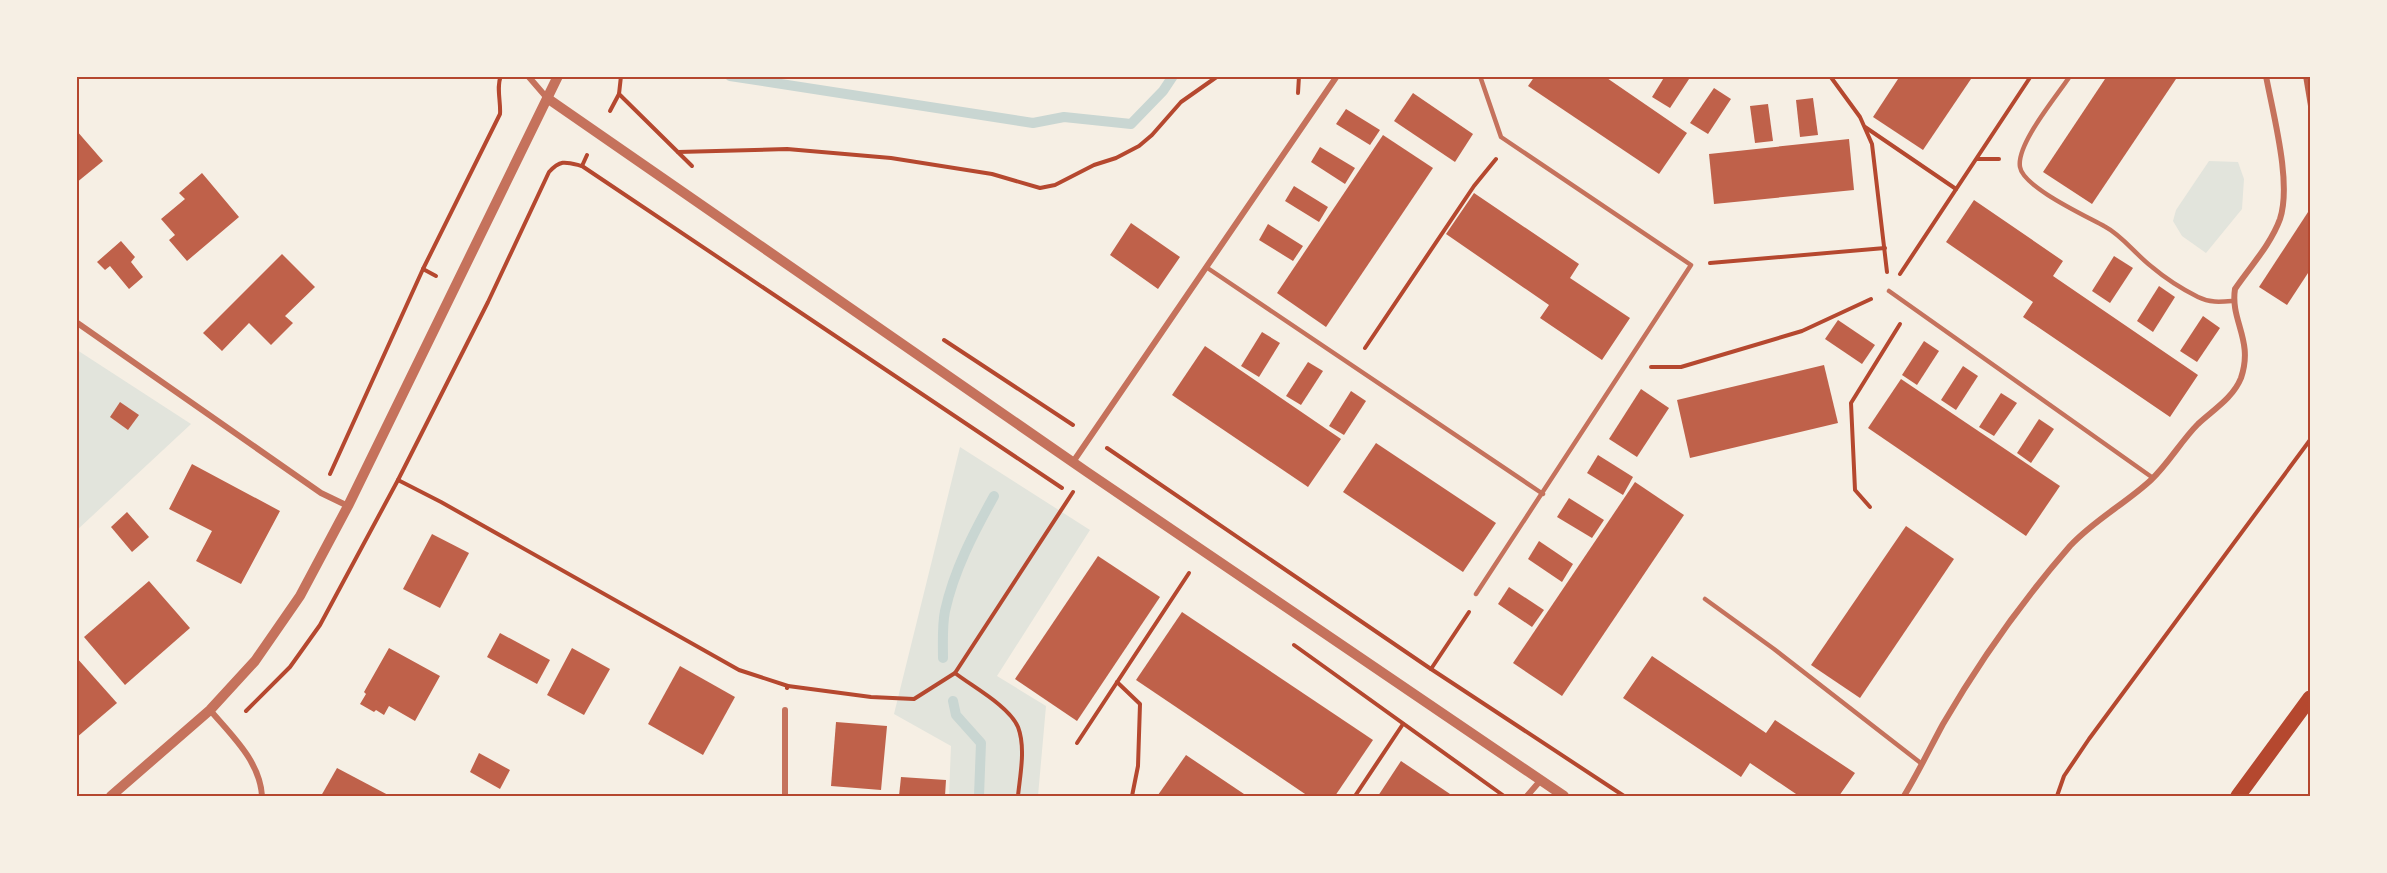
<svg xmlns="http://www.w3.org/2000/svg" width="2387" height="873" viewBox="0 0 2387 873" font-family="'Archivo Narrow',sans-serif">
<rect width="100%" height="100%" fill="#f6efe4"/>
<!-- green -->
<g fill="#e2e4dc">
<path d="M2209,161L2238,162L2244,179L2242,209L2206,253L2182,236L2173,221L2176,210Z"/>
<path d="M77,350L191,424L77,530Z"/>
<path d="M960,447L1090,530L997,676L1046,706L1038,796H949L951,746L894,714Z"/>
</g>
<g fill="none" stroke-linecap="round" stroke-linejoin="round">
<!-- stream -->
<g stroke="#c9d6d2" stroke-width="10">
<path d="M730,76L1033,123L1064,117L1131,124L1163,91L1173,76"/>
<path d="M943,658C943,643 942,626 945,611C954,570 974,532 994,496"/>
<path d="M953,701L956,715L981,743L979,796"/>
</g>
</g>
<!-- building -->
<g fill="#bf614a">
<path d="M1535,76H1604L1687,133L1659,174L1528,86Z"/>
<path d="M1665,76H1691L1670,108L1652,97Z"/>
<path d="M1900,76H1973L1923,150L1873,117Z"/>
<path d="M2107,76H2178L2092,204L2043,172Z"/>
<path d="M2303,76H2310V112H2309Z"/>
<path d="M1714,88L1731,99L1708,134L1690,123Z"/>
<path d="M1413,93L1473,134L1455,162L1394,121Z"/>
<path d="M1813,98L1818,135L1800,137L1796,100Z"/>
<path d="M1768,104L1773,141L1755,143L1750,106Z"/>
<path d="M1346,109L1380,130L1370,145L1336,124Z"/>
<path d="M76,130L103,161L76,183Z"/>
<path d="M1383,135L1433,168L1326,327L1277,293Z"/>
<path d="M1849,139L1854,190L1714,204L1709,154Z"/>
<path d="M1320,147L1355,168L1345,184L1311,162Z"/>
<path d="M202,173L239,217L187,261L169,240L175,235L161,219L185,199L179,193Z"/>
<path d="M1294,186L1328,207L1319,222L1285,201Z"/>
<path d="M1474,193L1579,264L1570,278L1630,318L1602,360L1540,318L1549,305L1446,234Z"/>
<path d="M1974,200L2063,261L2053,276L2198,375L2170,417L2023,317L2033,302L1946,242Z"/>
<path d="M2310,209V270L2287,305L2259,287Z"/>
<path d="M1131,223L1180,257L1158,289L1110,255Z"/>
<path d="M1268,224L1303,246L1293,261L1259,240Z"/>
<path d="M121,241L135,257L131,262L143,277L129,289L110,266L105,270L97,262Z"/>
<path d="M282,254L315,287L285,316L293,323L271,345L249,323L222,351L203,333Z"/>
<path d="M2114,256L2133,268L2110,303L2092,291Z"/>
<path d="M2159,286L2175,297L2153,332L2137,321Z"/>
<path d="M2203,316L2220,328L2197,362L2180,351Z"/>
<path d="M1838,320L1875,345L1862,364L1825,339Z"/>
<path d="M1262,332L1280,343L1259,377L1241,366Z"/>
<path d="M1924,341L1939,351L1917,385L1902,375Z"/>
<path d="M1205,346L1341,439L1308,487L1172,395Z"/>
<path d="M1308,362L1323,371L1301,405L1286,396Z"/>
<path d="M1824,365L1838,423L1690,458L1677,400Z"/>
<path d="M1963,366L1978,376L1956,410L1941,400Z"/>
<path d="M1901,379L2060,486L2026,536L1868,428Z"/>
<path d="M1641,389L1669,408L1637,457L1609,439Z"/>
<path d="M1351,391L1366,401L1344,435L1329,426Z"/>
<path d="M2001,393L2017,403L1994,436L1979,427Z"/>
<path d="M120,402L139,415L128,430L110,417Z"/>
<path d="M2039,419L2054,429L2031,463L2017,453Z"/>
<path d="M1376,443L1496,523L1463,572L1343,492Z"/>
<path d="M1598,455L1633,477L1623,495L1587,473Z"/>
<path d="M192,464L280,511L241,584L196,561L212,531L169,509Z"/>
<path d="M1635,482L1684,515L1562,696L1513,663Z"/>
<path d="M1569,498L1604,520L1592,538L1557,517Z"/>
<path d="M127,512L149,537L132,552L111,527Z"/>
<path d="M1906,526L1954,559L1860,698L1811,665Z"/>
<path d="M432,534L469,553L440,608L403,589Z"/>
<path d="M1539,541L1573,564L1562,582L1528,559Z"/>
<path d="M1098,556L1160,597L1077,721L1015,679Z"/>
<path d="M149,581L190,628L125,685L84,637Z"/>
<path d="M1509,587L1544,610L1532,627L1498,604Z"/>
<path d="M1182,612L1373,740L1335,796H1308L1136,680Z"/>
<path d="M500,633L550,660L537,684L487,657Z"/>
<path d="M389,648L440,676L415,721L389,706L384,715L376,710L374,712L360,704L366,694L364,692Z"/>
<path d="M572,648L610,669L584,715L547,695Z"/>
<path d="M1652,656L1766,733L1775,720L1855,773L1839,796H1799L1750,763L1741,777L1623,698Z"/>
<path d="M76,657L117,703L76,738Z"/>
<path d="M680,666L735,697L703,755L648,724Z"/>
<path d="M836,722L887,726L881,790L831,786Z"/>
<path d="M479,753L510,770L500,789L470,772Z"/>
<path d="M1186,755L1247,796L1158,795Z"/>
<path d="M1401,761L1453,796H1378Z"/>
<path d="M337,768L390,796H321Z"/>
<path d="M901,777L946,780L945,796H899Z"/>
</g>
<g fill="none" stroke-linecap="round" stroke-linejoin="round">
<!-- path -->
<g stroke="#b5482f" stroke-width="4">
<path d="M621,76L619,94L692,166"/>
<path d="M1830,76L1860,117L1872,144L1887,272"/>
<path d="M1298,93L1299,76"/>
<path d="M610,111L619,94"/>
<path d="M1865,127L1956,189"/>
<path d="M678,152L787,149L891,158L992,174L1040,188L1055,185L1094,165L1116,158L1139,146L1152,135L1181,102L1218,76"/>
<path d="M1977,159H1999"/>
<path d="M582,166L1062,488"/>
<path d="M1710,263L1885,248"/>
<path d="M423,269L436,276"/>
<path d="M1900,274L2031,76"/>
<path d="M944,340L1073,425"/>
<path d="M1365,348L1474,186L1496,159"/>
<path d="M1651,367H1681L1802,331L1871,299"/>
<path d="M1107,448L1428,667L1624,796"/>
<path d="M330,474L423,269L500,114C501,102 496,86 501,76"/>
<path d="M398,480L441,502L739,670L788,686L787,688"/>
<path d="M1870,507L1855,490L1851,403L1900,324"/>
<path d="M1294,645L1504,796"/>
<path d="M1431,669L1469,612"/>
<path d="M955,673C973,687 1009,706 1018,727C1026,748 1020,775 1018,796"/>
<path d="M1117,682L1140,704L1138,766L1132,796"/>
<path d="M788,686L871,697L914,699L955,673L1073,492"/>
<path d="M246,711L290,667L320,625L398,480L488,302L549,172C561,159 566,162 582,166L587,155"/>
<path d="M1077,743L1189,573"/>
<path d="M1355,796L1403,724"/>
<path d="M2057,796L2064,776L2089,739L2310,440"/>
</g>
<!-- service -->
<g stroke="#c5725c" stroke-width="4.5">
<path d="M2070,76C2057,96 2016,144 2020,167C2023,187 2086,216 2104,226C2123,236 2135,254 2152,267C2165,278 2182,289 2198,297C2210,303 2220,302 2233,301"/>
<path d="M1206,267L1543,494"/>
<path d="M1889,291L2153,478"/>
<path d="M1476,594L1691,265L1501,137L1480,76"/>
<path d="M1705,599L1774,649L1922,764"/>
</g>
<!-- minor -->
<g stroke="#c5725c" stroke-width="6">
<path d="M528,76L547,98"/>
<path d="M76,322L321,493L348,506"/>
<path d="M1073,462L1337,76"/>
<path d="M210,710C231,735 260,761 262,796"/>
<path d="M785,710V796"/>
<path d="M1527,796L1540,781"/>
<path d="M1904,796C1918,773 1930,748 1943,724C1979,662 2023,600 2070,546C2094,520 2125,504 2151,480C2169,463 2181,441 2198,424C2213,410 2233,398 2241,378C2254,340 2230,321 2235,289C2250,267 2271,244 2280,219C2292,183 2273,114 2266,76"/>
</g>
<!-- tertiary -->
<g stroke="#c5725c" stroke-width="10">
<path d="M547,98L1087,472L1564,796"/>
<path d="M111,796L210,710L255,661L300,596L348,506L558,76"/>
</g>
<!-- primary -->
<path stroke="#b5482f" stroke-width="15" d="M2238,796L2310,698"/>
</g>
<!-- border -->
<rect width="2387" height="873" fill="none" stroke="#f6efe4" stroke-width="156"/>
<rect x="78" y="78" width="2231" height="717" fill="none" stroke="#b5482f" stroke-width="2"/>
</svg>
